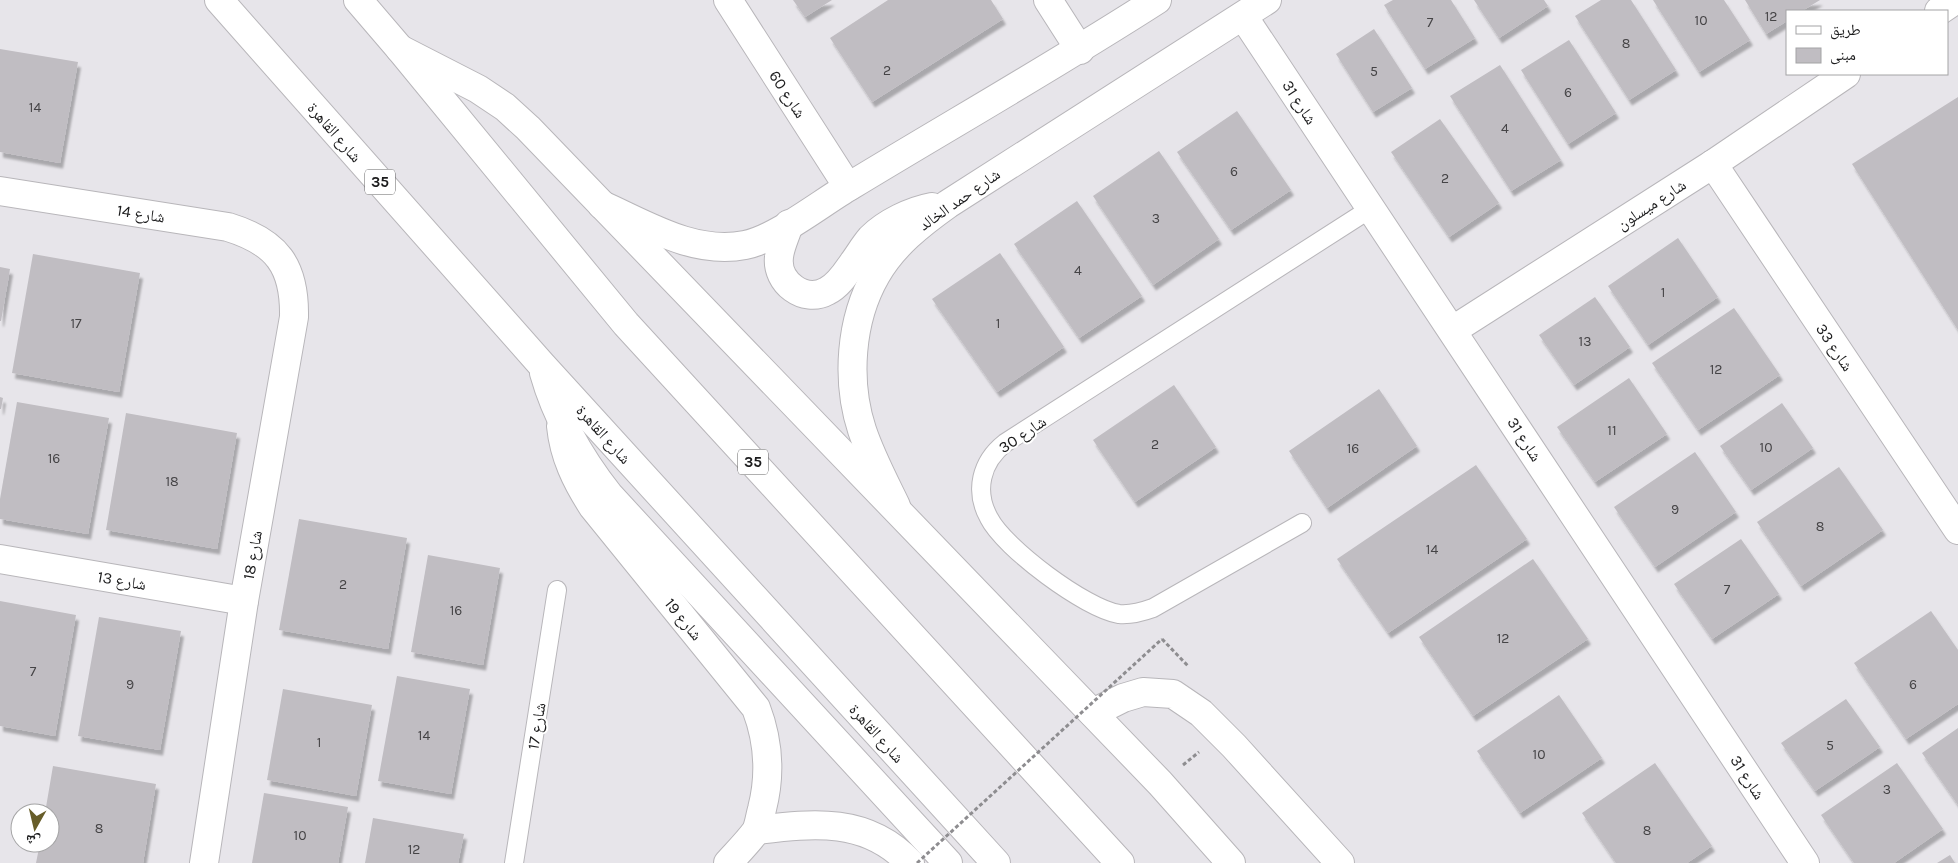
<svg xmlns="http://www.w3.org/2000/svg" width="1958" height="863" viewBox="0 0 1958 863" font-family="Karla,'Noto Naskh Arabic',sans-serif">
<defs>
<filter id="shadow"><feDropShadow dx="3" dy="5.5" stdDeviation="1" flood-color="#0004"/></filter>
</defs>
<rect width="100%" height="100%" fill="#e7e5ea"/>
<!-- building -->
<g fill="#c0bdc2" filter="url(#shadow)">
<path d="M793,0H832L805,17Z"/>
<path d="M888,0H991L1003,19L872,102L830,38Z"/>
<path d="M1393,0H1451L1475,38L1425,69L1384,5Z"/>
<path d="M1474,0H1544L1548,6L1499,38Z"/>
<path d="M1601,0H1631L1676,70L1629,100L1575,16Z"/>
<path d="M1653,0H1724L1750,40L1699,72Z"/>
<path d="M1745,0H1820L1802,11H1787V21L1766,34Z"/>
<path d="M1374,29L1412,88L1373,112L1336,54Z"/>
<path d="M1569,40L1616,113L1568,144L1521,70Z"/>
<path d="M0,49L78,62L60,163L0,152Z"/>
<path d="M1500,65L1561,160L1511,191L1450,96Z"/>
<path d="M1958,97V330L1852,164Z"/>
<path d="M1237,111L1291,190L1231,230L1177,152Z"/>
<path d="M1440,119L1499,203L1449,237L1391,152Z"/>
<path d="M1159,151L1219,239L1153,285L1093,196Z"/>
<path d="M1077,201L1142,296L1079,338L1014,244Z"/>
<path d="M1678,238L1718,297L1648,345L1608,286Z"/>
<path d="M1000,253L1064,347L997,392L932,299Z"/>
<path d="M33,254L140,273L119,392L12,373Z"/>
<path d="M0,267L10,269L1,321H0Z"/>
<path d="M1595,297L1630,347L1574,385L1539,335Z"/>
<path d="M1734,308L1780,375L1698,430L1652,363Z"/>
<path d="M1629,378L1667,434L1595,482L1557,427Z"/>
<path d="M1174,385L1216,447L1135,502L1093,440Z"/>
<path d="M1379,389L1417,446L1327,508L1289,451Z"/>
<path d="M0,397L3,398L1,409H0Z"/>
<path d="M17,402L109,418L88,534L0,519V499Z"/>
<path d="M1782,403L1813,448L1751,490L1720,446Z"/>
<path d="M126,413L237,433L217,549L106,530Z"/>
<path d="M1695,452L1736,512L1655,567L1614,507Z"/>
<path d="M1476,465L1527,539L1388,633L1337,559Z"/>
<path d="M1839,467L1883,530L1801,586L1757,522Z"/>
<path d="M299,519L407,538L388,649L279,630Z"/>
<path d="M1741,539L1779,594L1712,639L1674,584Z"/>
<path d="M428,555L500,568L483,665L411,652Z"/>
<path d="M1533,559L1588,639L1473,716L1419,637Z"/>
<path d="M0,601L76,615L55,736L0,726Z"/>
<path d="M1931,611L1958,650V704L1906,739L1854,663Z"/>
<path d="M99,617L181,631L160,750L78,736Z"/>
<path d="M397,676L470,689L451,794L378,781Z"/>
<path d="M283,689L372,705L356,796L267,780Z"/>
<path d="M1559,695L1602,758L1520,813L1477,751Z"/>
<path d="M1846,699L1880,747L1815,791L1781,743Z"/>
<path d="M1958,728V805L1922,753Z"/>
<path d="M1655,763L1712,846L1687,863H1616L1582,813Z"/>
<path d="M1897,763L1943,829L1894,863H1854L1821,815Z"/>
<path d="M53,766L156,784L143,863H36L40,843H50V813H45Z"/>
<path d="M264,793L348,807L338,863H252Z"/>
<path d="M373,818L464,834L458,863H365Z"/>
<path d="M1950,855L1955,863H1937Z"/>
</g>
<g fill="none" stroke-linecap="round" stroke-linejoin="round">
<defs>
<g id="lane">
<path d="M1302,523L1153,608C1142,612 1131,615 1119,614C1086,609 1004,548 989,518C974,491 981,462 1005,443L1370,209"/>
<path d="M514,863L557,590"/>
</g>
<g id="street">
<path d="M728,0L848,187"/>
<path d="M1048,0L1080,50"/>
<path d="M1939,11L1955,0"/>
<path d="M1243,16L1805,863"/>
<path d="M1713,164L1958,530"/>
<path d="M0,191L228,227C277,242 295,266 294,317L244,601L204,863"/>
<path d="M1453,330L1713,164L1846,74"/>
<path d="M561,426C564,456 576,481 593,507L756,708C769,742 771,774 762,809C760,816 759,825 756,831C748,842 737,853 728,863"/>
<path d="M0,559L244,601"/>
<path d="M1093,713L1123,698L1143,692L1173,694L1201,713L1234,746L1340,863"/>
<path d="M757,830C814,823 867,817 910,863"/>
</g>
<g id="secondary">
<path d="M602,205C647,225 694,255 745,245C776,239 821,203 850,186C952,124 1056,65 1157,0"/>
<path d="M789,224C786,235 780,246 779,257C776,282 804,304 827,291C839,285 846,273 853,263C859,255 864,246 871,238C886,223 911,211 932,207"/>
<path d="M896,506C884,481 871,457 862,430C846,381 850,320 876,275C893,245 920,224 948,204L1267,0"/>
</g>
<g id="primary">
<path d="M219,0L541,364L996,863"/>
<path d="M358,0L400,49L626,324L1120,863"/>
<path d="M400,49L478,89L505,107L528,128L1160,783L1231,863"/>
<path d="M544,373C557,419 580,458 609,495L948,863"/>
</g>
</defs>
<!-- lane casing -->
<use href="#lane" stroke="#b8b6ba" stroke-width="20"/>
<!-- street casing -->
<use href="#street" stroke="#b8b6ba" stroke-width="30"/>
<!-- secondary casing -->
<use href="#secondary" stroke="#b8b6ba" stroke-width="30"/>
<!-- primary casing -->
<use href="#primary" stroke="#b8b6ba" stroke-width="30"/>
<!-- path -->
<g stroke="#8e8d90" stroke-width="3" stroke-dasharray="4 2.5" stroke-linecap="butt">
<path d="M1162,639L1189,667"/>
<path d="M1183,765L1199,752"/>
</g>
<!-- lane -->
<use href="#lane" stroke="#fff" stroke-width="18"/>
<!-- street -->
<use href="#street" stroke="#fff" stroke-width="28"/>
<!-- secondary -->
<use href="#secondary" stroke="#fff" stroke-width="28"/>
<!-- primary -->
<use href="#primary" stroke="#fff" stroke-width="28"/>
<!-- path-bridge -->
<path stroke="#8e8d90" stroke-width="3" stroke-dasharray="4 2.5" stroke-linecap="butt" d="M917,863L1162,639"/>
</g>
<g text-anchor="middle" stroke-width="4" stroke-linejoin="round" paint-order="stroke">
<!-- number labels -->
<g font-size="14" fill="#454446">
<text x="1771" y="21">12</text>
<text x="1701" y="25">10</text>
<text x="1430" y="27">7</text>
<text x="1626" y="48">8</text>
<text x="887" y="75">2</text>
<text x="1374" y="76">5</text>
<text x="1568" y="97">6</text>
<text x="35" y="112">14</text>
<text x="1505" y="133">4</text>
<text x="1234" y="176">6</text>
<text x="1445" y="183">2</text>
<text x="1156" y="223">3</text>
<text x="1078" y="275">4</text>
<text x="1663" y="297">1</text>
<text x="76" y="328">17</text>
<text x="998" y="328">1</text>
<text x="1585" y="346">13</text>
<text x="1716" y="374">12</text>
<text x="1612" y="435">11</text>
<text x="1155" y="449">2</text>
<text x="1766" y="452">10</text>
<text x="1353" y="453">16</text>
<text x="54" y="463">16</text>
<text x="172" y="486">18</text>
<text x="1675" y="514">9</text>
<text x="1820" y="531">8</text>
<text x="1432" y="554">14</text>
<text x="343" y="589">2</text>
<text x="1727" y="594">7</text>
<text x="456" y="615">16</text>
<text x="1503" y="643">12</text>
<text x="33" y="676">7</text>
<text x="130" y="689">9</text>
<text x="1913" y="689">6</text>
<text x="424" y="740">14</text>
<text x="319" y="747">1</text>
<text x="1830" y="750">5</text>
<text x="1539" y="759">10</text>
<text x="1887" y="794">3</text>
<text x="99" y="833">8</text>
<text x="1647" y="835">8</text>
<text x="300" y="840">10</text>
<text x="414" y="854">12</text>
</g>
<!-- shield labels -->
<g fill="#fff" stroke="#606061" stroke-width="1">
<rect x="365" y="169.5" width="30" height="25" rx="4"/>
<rect x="738" y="449.5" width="30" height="25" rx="4"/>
</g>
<g font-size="15" font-weight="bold" fill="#1c1c1d">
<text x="380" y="187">35</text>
<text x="753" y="467">35</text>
</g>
<!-- street labels -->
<g font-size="16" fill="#1c1c1d" stroke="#fff">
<text transform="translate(788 94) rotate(57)" y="6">شارع 60</text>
<text transform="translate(1300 102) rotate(57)" y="6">شارع 31</text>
<text transform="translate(335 132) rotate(49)" y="6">شارع القاهرة</text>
<text transform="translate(959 199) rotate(-35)" y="6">شارع حمد الخالد</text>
<text transform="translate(1651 204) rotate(-33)" y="6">شارع ميسلون</text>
<text transform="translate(141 213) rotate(9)" y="6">شارع 14</text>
<text transform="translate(1835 347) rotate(56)" y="6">شارع 33</text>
<text transform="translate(604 434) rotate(48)" y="6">شارع القاهرة</text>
<text transform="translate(1022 434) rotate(-34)" y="6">شارع 30</text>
<text transform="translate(1525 439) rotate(57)" y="6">شارع 31</text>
<text transform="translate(252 555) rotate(-80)" y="6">شارع 18</text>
<text transform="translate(122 580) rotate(10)" y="6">شارع 13</text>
<text transform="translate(684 619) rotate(51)" y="6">شارع 19</text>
<text transform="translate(536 726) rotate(-81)" y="6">شارع 17</text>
<text transform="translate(877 733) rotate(48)" y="6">شارع القاهرة</text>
<text transform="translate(1748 777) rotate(57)" y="6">شارع 31</text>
</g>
</g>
<!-- legend -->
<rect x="1786" y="10" width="162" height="65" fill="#ffffff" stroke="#a4a4a5"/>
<rect x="1796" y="26" width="25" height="8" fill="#ffffff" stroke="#a4a4a5"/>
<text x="1830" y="35" font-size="15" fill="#1c1c1d">طريق</text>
<rect x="1796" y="48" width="25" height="15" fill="#c0bdc2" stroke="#a4a4a5"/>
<text x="1830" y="60" font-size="15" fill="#1c1c1d">مبنى</text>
<!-- north arrow -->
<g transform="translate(35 828) rotate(188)"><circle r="24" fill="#ffffff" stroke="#a4a4a5"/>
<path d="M0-4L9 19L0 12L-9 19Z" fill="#675d29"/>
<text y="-8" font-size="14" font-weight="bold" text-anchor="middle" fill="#1c1c1d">ش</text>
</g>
</svg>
